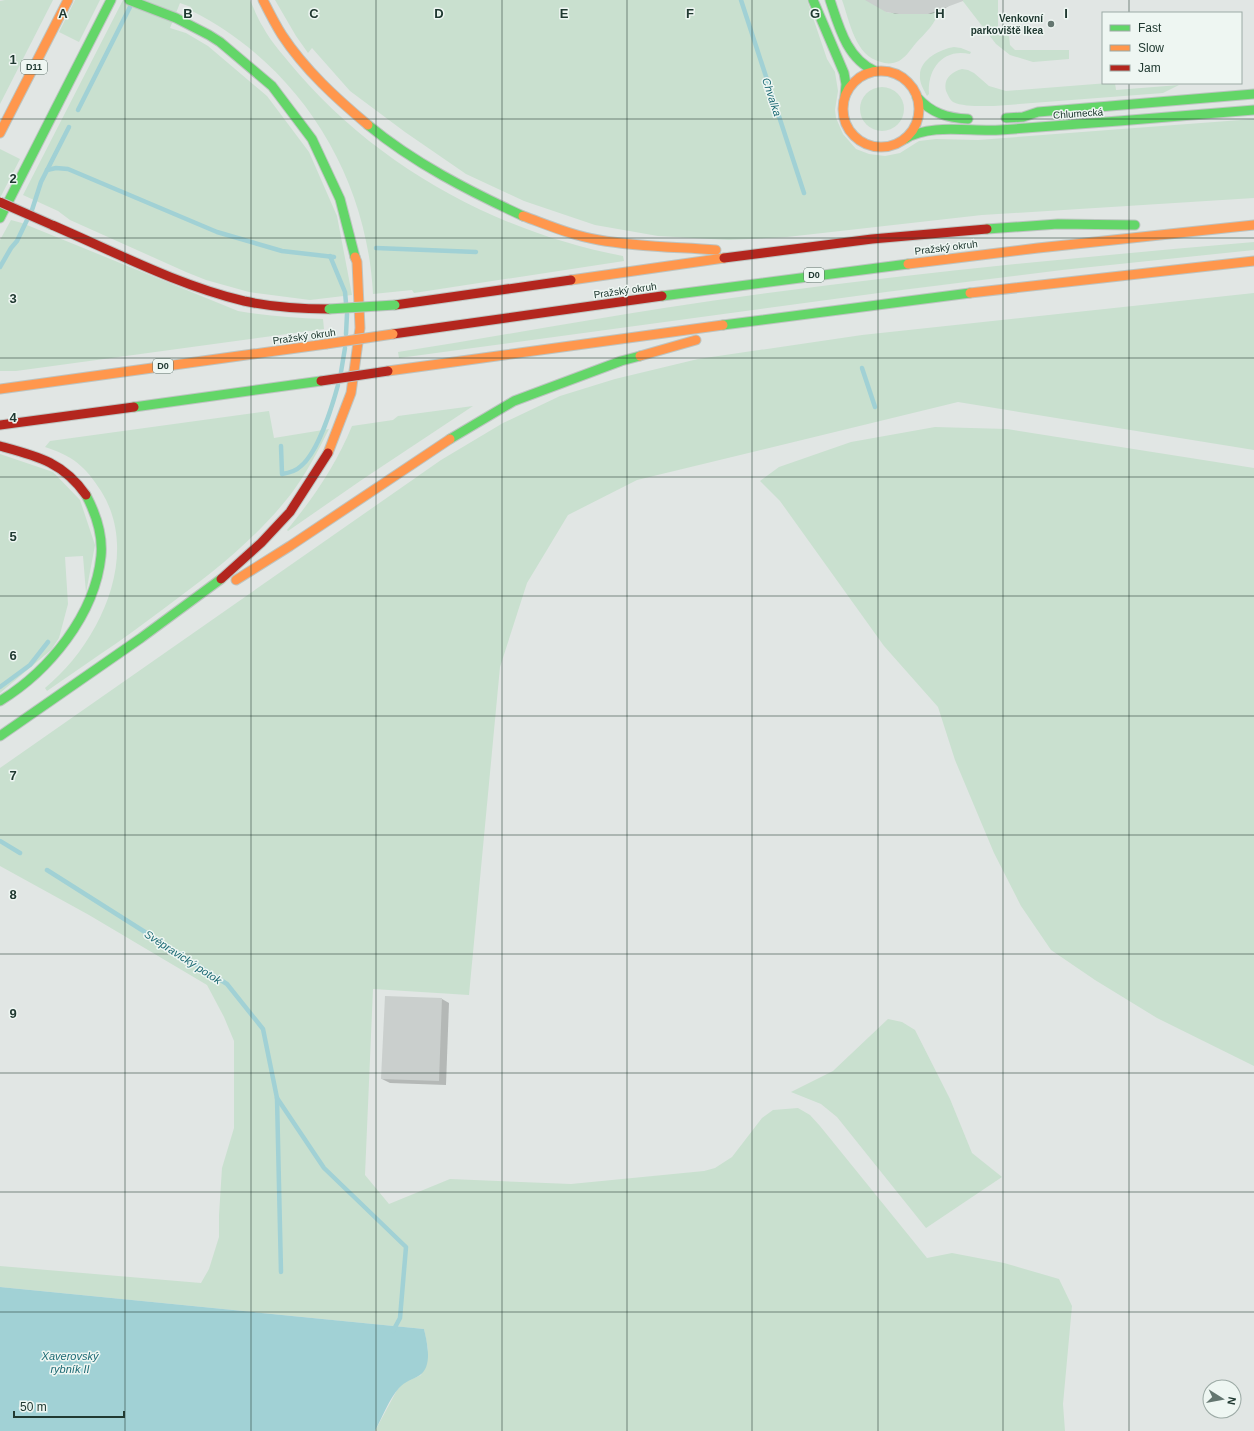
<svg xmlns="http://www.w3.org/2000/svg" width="1254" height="1431" viewBox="0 0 1254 1431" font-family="Helvetica,sans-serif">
<rect width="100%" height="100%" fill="#e1e6e4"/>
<!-- green -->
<g fill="#c9e0cf">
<path d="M5,0H53L0,104V1Z"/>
<path d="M75,0H100L79,42L59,32Z"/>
<path d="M123,0H250C254,9 258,19 263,27C272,44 286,58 298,73C380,168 500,233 623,256L624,261L414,293L412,290L373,294C367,175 299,65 192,11L191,7L180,3L170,28L186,33L208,46L267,96L309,152L337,216L352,295L310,300L249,292L206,280L186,272L70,220L58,211L23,195Z"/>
<path d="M275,0H807L827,59L835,72L838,91L835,110L836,118L843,134L856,149L869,154L885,156L900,153L919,141L936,139L978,140L1254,119V198L982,215L787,237L729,240L658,236L595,225L524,201L466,174L405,132L350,91L312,48L308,53L296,36Z"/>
<path d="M842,0H872L886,12L892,13L928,14L938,11C937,23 924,34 916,43C911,49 906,57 899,61C893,64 886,64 881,62C855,56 850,22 842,0Z"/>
<path d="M962,0H998V35L1009,36L1010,45L1015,50H1069V59L1033,62L1010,55L996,44Z"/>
<path d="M954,47L961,48L971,52L970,54C943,48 927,69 929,94L927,96C924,90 919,83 920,75C920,59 941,49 954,47Z"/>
<path d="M962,69L968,70L974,73L989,86L1006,91L1108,83H1115L1116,90L1179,85L1163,93L994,106C983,106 963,107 953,102C950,100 948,95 946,91C943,79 951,72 962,69Z"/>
<circle cx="882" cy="109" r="22"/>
<path d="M0,149L20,159L0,198Z"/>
<path d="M11,220L22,223L238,311C266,316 294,318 323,319L324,329L16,371H0V240Z"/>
<path d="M1254,242V250L1062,270L886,292L399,358L398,352C487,338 575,322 664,308C859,278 1057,259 1254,242Z"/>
<path d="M1254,293V450L958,402L637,480L568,515L527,583L500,667L469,995L373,989L365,1175L389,1204L450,1179L571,1184L704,1171L715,1168L732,1157L762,1118L773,1110L798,1108L810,1115L820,1126L927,1258L952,1253L1004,1263L1059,1279L1072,1306L1063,1404L1065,1431H375L397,1390L403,1383L421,1375L428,1349L424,1329L0,1287V1266L201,1283L209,1269L219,1237V1215L222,1168L234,1128V1041L224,1017L207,985L89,915L0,866V768L441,460L503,423L560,396L615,379L698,359L862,335Z"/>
<path d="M473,406L363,479L288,531L287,530C314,497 336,465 352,426L393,420L398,416Z"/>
<path d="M269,411L274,438L329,429C318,451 306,474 291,494C256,539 211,574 166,607C144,623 122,640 99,655C82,667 64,679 47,691L45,688C98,645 142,556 101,491C85,466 73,456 45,447L50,441Z"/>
<path d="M935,427L1007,429L1254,468V1066L1157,1018L1095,980L1051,950L1021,906L994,853L955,760L938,707L884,646L780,501L760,481L779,467L851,442Z"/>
<path d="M0,454L53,472L80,500L95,545L86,593L83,556L65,557L68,604L59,638L51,650L0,693Z"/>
<path d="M888,1019L902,1022L915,1030L950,1099L972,1153L1002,1177L926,1228L837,1117L821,1104L791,1092L833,1071Z"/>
</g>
<!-- water -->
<path fill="#a1d1d5" d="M0,1287L424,1329C427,1342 433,1366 420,1375C412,1380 405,1381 399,1388C389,1399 382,1418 375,1431H0Z"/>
<!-- shadow -->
<g fill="#0003">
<path d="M873,0H953L950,5L941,11L931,14H895L882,8Z"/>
<path d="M442,999L449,1003L446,1085L390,1083L382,1079Z"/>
</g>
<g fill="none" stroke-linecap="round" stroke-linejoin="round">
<!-- stream -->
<g stroke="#a1d1d5" stroke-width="4.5">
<path d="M741,0L804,193"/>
<path d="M78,110L130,7"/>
<path d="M47,170L56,168L68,169L217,232L282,251L334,257"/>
<path d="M32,210L41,182L69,127"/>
<path d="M376,248L476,252"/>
<path d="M330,256L345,292L346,303"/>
<path d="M0,267L11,248L17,241L27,220"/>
<path d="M346,334L347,314"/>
<path d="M862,368L875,407"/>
<path d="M341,372L345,348"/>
<path d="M281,446L282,474C289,473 296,471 301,466C318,452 332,407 338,385"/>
<path d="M0,687L30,665L48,642"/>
<path d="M0,841L20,853"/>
<path d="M47,870L227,984L263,1029L277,1098L281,1272"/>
<path d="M277,1098L324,1168L406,1247L400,1318L393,1331"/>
</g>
</g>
<!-- building -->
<g fill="#cacfcd">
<path d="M865,0H963V1L928,14H899L886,12Z"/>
<path d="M385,996L442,998L439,1081L381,1079Z"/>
</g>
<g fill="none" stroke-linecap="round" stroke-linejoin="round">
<defs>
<g id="fast">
<path d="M129,0L176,18L209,35L220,42L272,86L312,139L340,199L355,257"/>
<path d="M813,0L844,73L846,84L845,96"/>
<path d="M830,0C839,27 847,59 875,71"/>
<path d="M917,97C931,113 947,118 968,119"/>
<path d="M1006,118L1023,117L1038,112L1254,94"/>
<path d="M368,125C414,163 469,191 523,216"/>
<path d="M905,139C931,123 970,132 1000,130C1085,124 1169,117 1254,110"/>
<path d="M0,218L111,0"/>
<path d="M987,229L1058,224L1135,225"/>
<path d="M662,296L908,264"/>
<path d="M723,325L970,293"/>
<path d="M134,407L321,381"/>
<path d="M450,439L514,401L621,361L640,356"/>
<path d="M0,701C49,671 95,615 101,556C103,535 96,514 86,495"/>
<path d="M0,736L141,638L221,579"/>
</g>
<g id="slow">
<path d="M263,0C269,12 275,24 282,35C305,70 336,98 368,125"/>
<circle cx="881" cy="109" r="38"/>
<path d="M0,133L68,0"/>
<path d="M523,216C548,225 573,236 599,240C638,247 677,247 716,250"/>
<path d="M908,264L1038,248L1254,225"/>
<path d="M571,280L724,258"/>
<path d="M970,293L1254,261"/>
<path d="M640,356L696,340"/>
<path d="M388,371L723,325"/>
<path d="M0,389L326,344"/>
<path d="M328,453L351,393L360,328L357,262L355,257"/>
<path d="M236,580L290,546L450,439"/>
</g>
<g id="jam">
<path d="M52,225C115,252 177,285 244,301C272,307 301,309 329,309"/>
<path d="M724,258L872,239L987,229"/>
<path d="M395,305L571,280"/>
<path d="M393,334L662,296"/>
<path d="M0,425L134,407"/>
<path d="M0,446C37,456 63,462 86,495"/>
<path d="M221,579L261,543L290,512L328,453"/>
</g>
</defs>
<!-- fast casing -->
<use href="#fast" stroke="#bdc4c1" stroke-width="11"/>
<!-- slow casing -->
<use href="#slow" stroke="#bdc4c1" stroke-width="11"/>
<!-- jam casing -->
<use href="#jam" stroke="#bdc4c1" stroke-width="11"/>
<!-- fast -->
<use href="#fast" stroke="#63d668" stroke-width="9"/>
<!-- slow -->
<use href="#slow" stroke="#ff974d" stroke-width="9"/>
<!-- jam -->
<use href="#jam" stroke="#b3261e" stroke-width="9"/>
<defs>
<path id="fast-bridge" d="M329,309L395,305"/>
<path id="slow-bridge" d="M326,344L393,334"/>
<g id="jam-bridge">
<path d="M0,202L52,225"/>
<path d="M321,381L388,371"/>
</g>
</defs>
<!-- fast-bridge casing -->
<use href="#fast-bridge" stroke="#bbc3c1" stroke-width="11" stroke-linecap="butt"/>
<!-- slow-bridge casing -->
<use href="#slow-bridge" stroke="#bbc3c1" stroke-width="11" stroke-linecap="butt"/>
<!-- jam-bridge casing -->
<use href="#jam-bridge" stroke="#bbc3c1" stroke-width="11" stroke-linecap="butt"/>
<!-- fast-bridge -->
<use href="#fast-bridge" stroke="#63d668" stroke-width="9"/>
<!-- slow-bridge -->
<use href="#slow-bridge" stroke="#ff974d" stroke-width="9"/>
<!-- jam-bridge -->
<use href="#jam-bridge" stroke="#b3261e" stroke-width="9"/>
</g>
<!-- grid -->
<path fill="none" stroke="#203931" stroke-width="1" stroke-opacity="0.55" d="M125,0V1431M251,0V1431M376,0V1431M502,0V1431M627,0V1431M752,0V1431M878,0V1431M1003,0V1431M1129,0V13M1129,83V1431M0,119H1254M0,238H1254M0,358H1254M0,477H1254M0,596H1254M0,716H1254M0,835H1254M0,954H1254M0,1073H1254M0,1192H1254M0,1312H1254"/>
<!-- markers -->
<circle fill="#647670" stroke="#eef6f2" stroke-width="1.5" cx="1051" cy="24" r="4"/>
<g text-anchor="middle" stroke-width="3" stroke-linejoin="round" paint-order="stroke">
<!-- shield labels -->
<g fill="#eef6f2" stroke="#5e726b" stroke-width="1">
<rect x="21" y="60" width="26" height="14" rx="3"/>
<rect x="804" y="268" width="20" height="14" rx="3"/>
<rect x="153" y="359" width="20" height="14" rx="3"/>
</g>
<g font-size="9" font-weight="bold" fill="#203931">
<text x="34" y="70">D11</text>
<text x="814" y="278">D0</text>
<text x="163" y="369">D0</text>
</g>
<!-- poi labels -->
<g font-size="10" font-weight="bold" fill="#203931" stroke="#eef6f2" text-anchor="end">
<text x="1043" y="22">Venkovní<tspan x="1043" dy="12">parkoviště Ikea</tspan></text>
</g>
<!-- street labels -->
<g font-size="10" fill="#203931" stroke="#eef6f2">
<text transform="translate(1078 113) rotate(-4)" y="4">Chlumecká</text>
<text transform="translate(946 247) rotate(-7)" y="4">Pražský okruh</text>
<text transform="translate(625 290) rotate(-8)" y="4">Pražský okruh</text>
<text transform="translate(304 336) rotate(-8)" y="4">Pražský okruh</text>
</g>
<!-- water labels -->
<g font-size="11" font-style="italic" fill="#1b6973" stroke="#eef6f2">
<text transform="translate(772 97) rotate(72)" y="4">Chvalka</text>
<text transform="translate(183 957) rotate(33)" y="4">Svépravický potok</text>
<text x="70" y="1360">Xaverovský<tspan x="70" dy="13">rybník II</tspan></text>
</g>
</g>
<g font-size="13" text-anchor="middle" font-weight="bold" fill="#203931" stroke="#eef6f2" stroke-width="3" stroke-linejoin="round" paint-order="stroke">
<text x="63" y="18">A</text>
<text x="188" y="18">B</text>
<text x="314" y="18">C</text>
<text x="439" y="18">D</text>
<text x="564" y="18">E</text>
<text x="690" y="18">F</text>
<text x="815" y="18">G</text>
<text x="940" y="18">H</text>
<text x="1066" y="18">I</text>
<text x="13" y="64">1</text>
<text x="13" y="183">2</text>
<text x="13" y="303">3</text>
<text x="13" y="422">4</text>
<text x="13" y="541">5</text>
<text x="13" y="660">6</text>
<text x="13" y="780">7</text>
<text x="13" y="899">8</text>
<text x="13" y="1018">9</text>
</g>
<!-- legend -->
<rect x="1102" y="12" width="140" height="72" fill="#eef6f2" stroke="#9caaa5"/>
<rect x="1110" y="25" width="20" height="6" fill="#63d668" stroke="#9caaa5"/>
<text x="1138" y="32" font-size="12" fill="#203931">Fast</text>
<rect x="1110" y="45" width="20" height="6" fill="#ff974d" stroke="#9caaa5"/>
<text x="1138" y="52" font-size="12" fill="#203931">Slow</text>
<rect x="1110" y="65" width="20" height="6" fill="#b3261e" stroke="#9caaa5"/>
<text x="1138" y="72" font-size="12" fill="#203931">Jam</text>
<!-- north arrow -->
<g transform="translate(1222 1399) rotate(101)"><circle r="19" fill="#eef6f2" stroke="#9caaa5"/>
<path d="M0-3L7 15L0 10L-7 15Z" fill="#647670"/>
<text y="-6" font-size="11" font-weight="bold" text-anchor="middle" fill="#203931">N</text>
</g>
<!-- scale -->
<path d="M14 1411v6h110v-6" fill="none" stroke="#203931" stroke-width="2"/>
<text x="20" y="1411" font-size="12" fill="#203931" stroke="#eef6f2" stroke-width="3" paint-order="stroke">50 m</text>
</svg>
